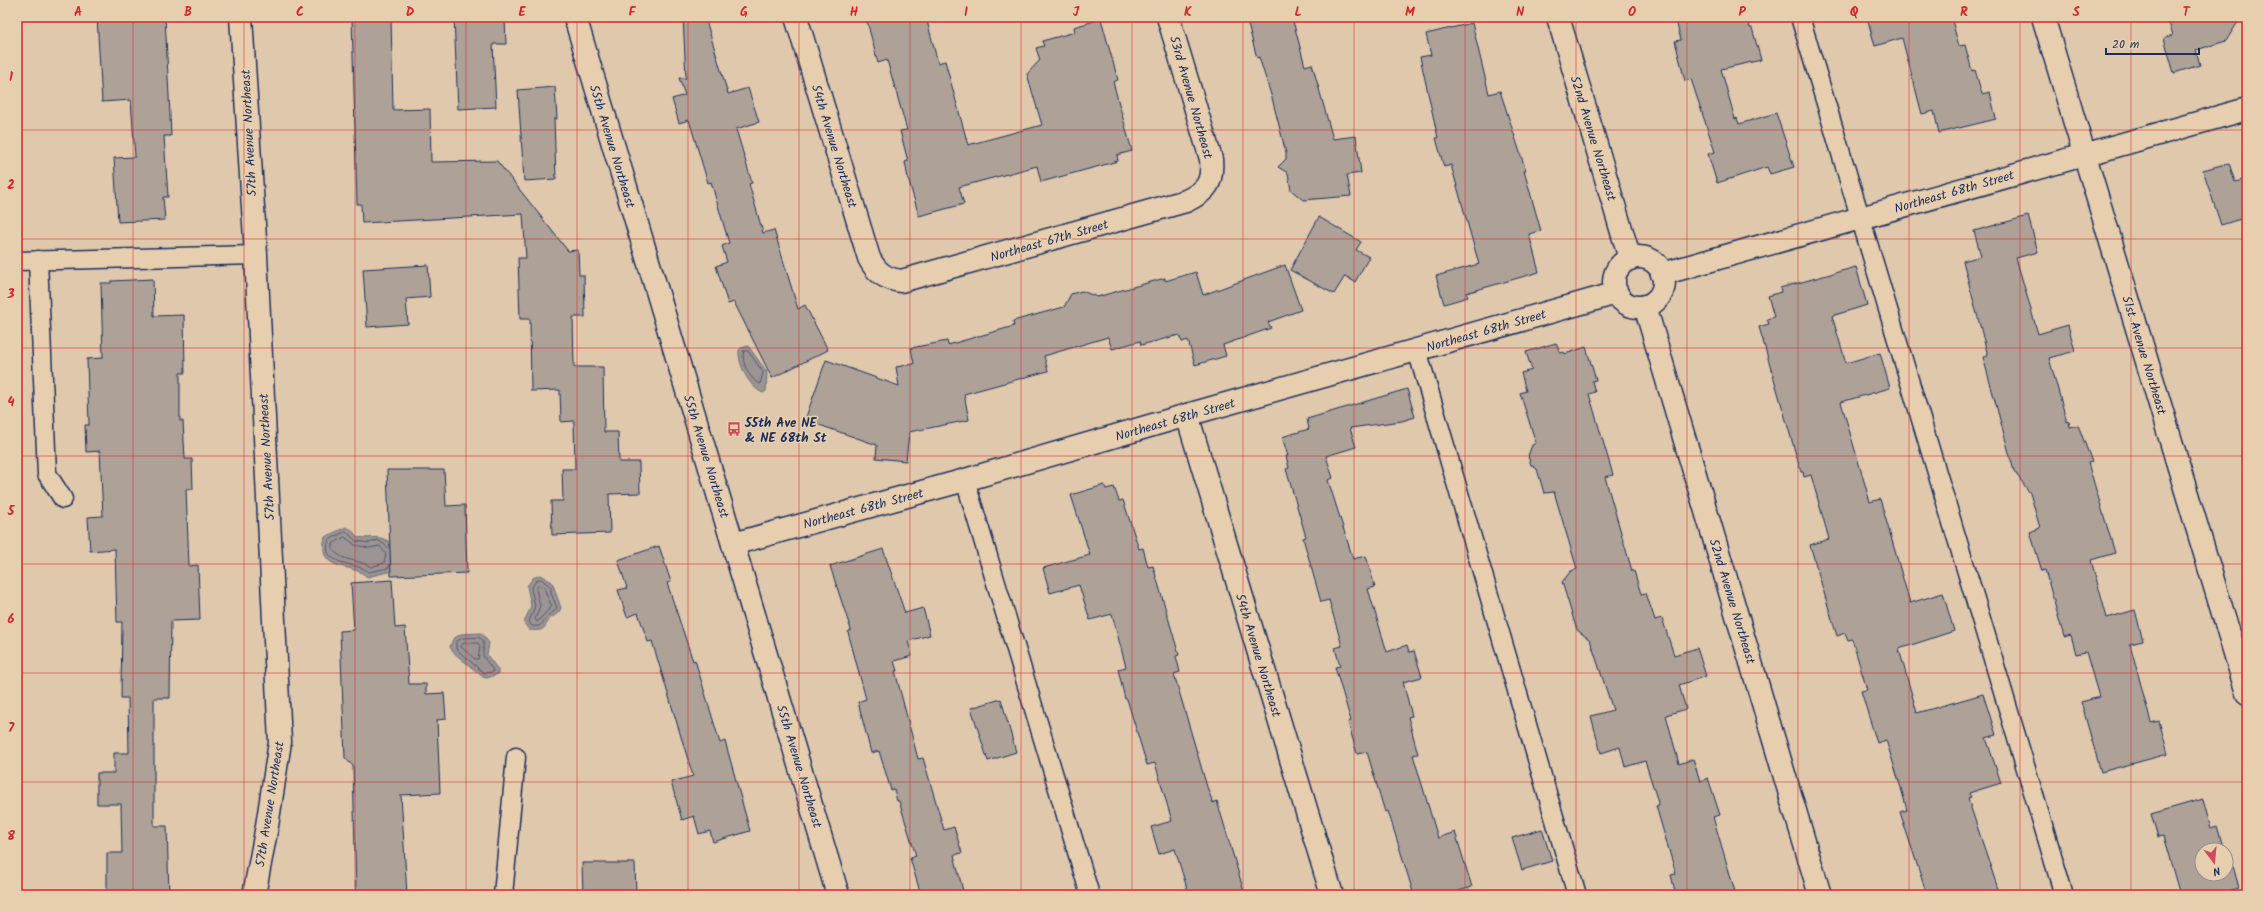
<svg xmlns="http://www.w3.org/2000/svg" width="2264" height="912" viewBox="0 0 2264 912" font-family="Kalam,sans-serif">
<rect width="100%" height="100%" fill="#dfc8ac"/>
<filter id="ink" filterUnits="userSpaceOnUse"><feTurbulence type="fractalNoise" baseFrequency=".025" numOctaves="2"/><feDisplacementMap in="SourceGraphic" scale="8" xChannelSelector="R" yChannelSelector="G"/><feConvolveMatrix kernelMatrix="1 2 1 2 8 2 1 2 1" color-interpolation-filters="sRGB"/></filter>
<g filter="url(#ink)">
<!-- water -->
<g fill="#9c9492" stroke="#686c7d">
<path d="M748,346L767,372L766,391L763,393C749,387 738,365 739,350L741,348Z"/>
<path d="M346,527L352,530L357,537C372,540 378,533 392,544V571L367,577C354,562 316,574 325,537Z"/>
<path d="M540,575L552,582L561,608C559,613 557,614 552,617C542,626 549,632 529,630L524,623L531,606L527,586L533,578Z"/>
<path d="M481,633L489,643L487,655L498,670V674L487,678L483,677L453,652L450,647L453,639L461,634Z"/>
</g>
<g fill="none" stroke-linecap="round" stroke-linejoin="round">
<!-- shore -->
<g stroke="#4f5773" stroke-width="1">
<path d="M744,351H748L763,372L760,384C750,380 740,361 744,351Z"/>
<path d="M345,537L355,545L369,548L380,546L386,554L384,563L371,567C357,558 344,563 333,550V544Z"/>
<path d="M389,548L378,540L369,543L356,541L346,531L329,540C319,566 357,562 369,572L388,568L390,564"/>
<path d="M541,579L551,587V593L557,608C555,612 553,611 550,614C542,620 544,628 532,626L529,622L535,606L531,588L536,581Z"/>
<path d="M539,585L545,588L546,594L552,606L537,622L535,619L540,606L536,589Z"/>
<path d="M463,638C484,637 484,635 483,656L493,670V672L484,673L456,649V642Z"/>
<path d="M464,643H478L480,647L478,659H475L461,647Z"/>
</g>
</g>
<!-- building -->
<g fill="#aea298" stroke="#1b2f5e">
<path d="M97,17H165L171,136H164L168,197H163L165,220L118,222L114,158L135,157L131,100L102,102Z"/>
<path d="M391,17L393,110L430,109L431,162L497,161L568,251L578,250L579,275H584L585,317H573L574,367H603L604,432H618L619,462H639L640,493L609,494L610,533L552,535L551,501H563L562,469H575L574,421L561,422L560,390L531,391L530,319H520L518,258H526L523,214L362,223L361,204H357L352,18Z"/>
<path d="M454,17H505L506,44H493L496,107L458,109Z"/>
<path d="M683,17H705L728,94L748,88L759,122L736,129L752,183L749,184L763,233L774,230L798,309L805,305L828,350L772,378L734,302L728,304L716,266L727,262L722,246L729,243L711,182L708,183L689,120L679,123L672,99L685,95L679,78H686Z"/>
<path d="M866,17H926L938,63L945,61L968,145L1042,125L1027,74L1040,60L1036,48L1044,46L1042,41L1075,32L1074,27L1101,19L1118,80L1113,82L1132,151L1117,155L1118,161L1041,182L1037,166L959,187L964,204L919,216L908,178L905,162L908,161L900,131L907,130L887,60L878,63Z"/>
<path d="M1246,17H1292L1305,66L1312,64L1333,139L1356,136L1361,173L1347,175L1351,196L1303,200L1291,190L1288,173L1278,167L1286,159V153L1272,98L1259,57L1257,58Z"/>
<path d="M1675,17H1747L1750,28H1752L1761,60L1721,69L1735,119L1737,118L1739,124L1776,113L1794,167L1770,174L1767,167L1717,183L1708,154L1715,152L1691,79L1685,81L1675,41L1681,40Z"/>
<path d="M1867,17H1951L1959,46L1965,45L1972,71L1975,70L1982,94L1990,92L1996,119L1939,133L1934,111L1922,114L1902,38L1875,46Z"/>
<path d="M2167,17H2241L2226,41L2196,50L2200,65L2174,73L2164,38L2173,35Z"/>
<path d="M1472,23L1489,94L1500,91L1526,171H1524L1541,231L1529,234L1539,272L1466,293L1468,297L1444,304L1436,276L1479,264L1451,165L1444,167L1436,138H1438L1420,57L1431,55L1426,34Z"/>
<path d="M555,87L557,119H554L556,179L524,181L518,90Z"/>
<path d="M2229,163L2235,182L2247,179V217L2221,225L2203,170Z"/>
<path d="M2028,216L2038,252L2016,258L2038,334L2068,325L2075,351L2049,358L2067,422L2069,421L2070,427L2078,425L2092,462L2088,463L2115,553L2091,560L2107,618L2135,610L2143,641L2130,644L2151,723L2159,721L2168,754L2101,772L2081,702L2099,697L2086,652L2076,654L2071,635L2064,637L2045,570L2042,571L2030,532L2040,528L2030,493L2014,471L1983,357L1988,356L1963,261L1981,256L1974,231Z"/>
<path d="M1319,217L1361,242L1356,250L1369,257L1355,282L1345,276L1334,294L1290,270Z"/>
<path d="M428,265L430,297L406,299L408,324L367,327L363,269Z"/>
<path d="M1285,265L1301,310L1268,322L1271,328L1223,345L1226,356L1195,365L1188,340L1182,342L1179,335L1141,345L1140,341L1112,349L1108,337L1044,356L1048,371L964,394L969,420L909,432L906,461L876,458L877,445L805,420L826,360L899,386L896,367L914,364L911,348L947,341L948,345L1014,326L1013,321L1064,307L1071,294L1082,291L1097,297L1165,278V281L1196,272L1203,295Z"/>
<path d="M1856,267L1867,305L1832,316L1846,363L1880,353L1890,388L1841,402L1870,502L1880,499L1910,603L1943,593L1954,631L1899,649L1917,713L1983,694L1996,735L1986,738L2001,783L1969,793L1971,798L1968,799L2000,895H1927L1900,812L1907,810L1901,788L1886,740L1877,743L1861,691L1867,690L1852,639L1848,640L1845,633L1837,636L1825,596L1810,545L1829,539L1811,475L1804,477L1803,472H1801L1759,327L1769,324L1767,319L1774,317L1768,296L1781,292L1780,288Z"/>
<path d="M153,279L154,316L184,315L185,373H180V421H183L185,459H192L193,489H186L189,566L198,565L200,620L171,621L170,698H154V826H167L169,895H107V853H122L121,804H97V773H114V753H129L128,698H121L122,622H117L115,549L90,551L88,517L103,516L100,451L86,452L85,425H89L87,359L103,358L101,283H111V281Z"/>
<path d="M1556,343L1560,353L1564,352L1565,354L1586,347L1596,380L1592,381L1595,392L1589,394L1613,475L1605,477L1632,571H1634L1641,594L1646,593L1655,620L1662,618L1674,655L1697,648L1706,676L1679,685L1686,709L1666,715L1679,764L1693,759L1700,781L1708,778L1720,815L1713,817L1736,895H1676L1671,875L1676,874L1656,806L1659,805L1645,761L1625,767L1620,747L1601,753L1591,716L1613,710L1590,640L1577,630L1562,582L1571,571L1577,569L1554,492L1544,493L1537,469L1531,465L1528,456L1532,445L1536,443L1520,393L1526,391L1521,373L1532,370L1526,352Z"/>
<path d="M1407,389L1415,417L1402,421L1350,428L1356,447L1326,456L1333,478L1328,480L1353,559L1366,556L1375,587L1368,589L1387,652L1407,645L1409,652L1414,651L1422,677L1403,682L1412,716L1408,717L1418,754L1413,755L1438,838L1455,832L1472,887L1445,895H1414L1388,811L1385,812L1367,752L1357,754L1348,722L1351,721L1335,667L1340,666L1335,648L1342,646L1329,600L1321,602L1303,538L1306,537L1286,469L1289,468L1286,456H1288L1282,437L1309,429L1307,419Z"/>
<path d="M387,470H444L446,506L465,505L467,573L391,576Z"/>
<path d="M1104,485L1106,489L1114,487L1119,501L1123,500L1139,549L1143,548L1148,567L1153,566L1179,655L1176,656L1180,672L1174,674L1207,787L1213,803L1217,801L1245,895H1189L1175,849L1159,854L1151,827L1172,821L1155,763L1147,765L1127,699H1125L1118,669L1126,667L1112,614L1090,620L1079,585L1050,593L1043,568L1090,555L1071,495Z"/>
<path d="M659,546L671,582L667,583L693,661L695,660L720,743L725,741L750,831L713,842L710,831L699,834L694,816L682,820L671,782L693,776L652,641L648,642L638,613L627,617L618,590L627,588L618,560Z"/>
<path d="M883,549L905,613L923,608L930,635L908,641L912,656L894,661L897,671H895L918,759L923,758L944,830L954,827L962,853L954,855L964,895H921L910,858L916,856L899,801H897L894,789L891,790L879,751L871,753L858,702L866,699L848,632L851,630L830,566Z"/>
<path d="M392,580L395,628L405,627L409,684H426V694L444,693L446,719L437,720L440,793L401,795L407,895H364V893H356L353,766L345,758L340,631L354,630L351,583Z"/>
<path d="M1001,699L1016,752L988,761L971,708Z"/>
<path d="M2203,799L2211,828L2217,826L2224,850H2202V874H2226V856L2229,867L2233,866L2239,888L2215,895H2180L2163,836L2158,837L2151,814Z"/>
<path d="M1542,829L1552,861L1522,870L1512,838Z"/>
<path d="M582,863H635L636,895H583Z"/>
</g>
<g fill="none" stroke-linecap="round" stroke-linejoin="round">
<defs>
<g id="service">
<path d="M1800,17L2064,895"/>
<path d="M38,260L47,474L63,499"/>
<path d="M17,261L256,255"/>
<path d="M1417,350L1577,895"/>
<path d="M965,480L1090,895"/>
<path d="M503,895L516,757"/>
</g>
<g id="minor">
<path d="M241,17L256,255L280,742L267,826L254,895"/>
<path d="M575,17L838,895"/>
<path d="M796,17L869,258C876,272 885,279 901,281L1186,201C1207,191 1213,183 1211,159L1168,17"/>
<path d="M1558,17L1630,259"/>
<path d="M2043,17L2247,693"/>
<circle cx="1639" cy="282" r="25"/>
<path d="M1662,274L2247,109"/>
<path d="M1645,306L1820,895"/>
<path d="M1187,415L1332,895"/>
<path d="M733,544L965,480L1187,415L1617,293"/>
</g>
</defs>
<!-- service casing -->
<use href="#service" stroke="#1b2f5e" stroke-width="21"/>
<!-- minor casing -->
<use href="#minor" stroke="#1b2f5e" stroke-width="25"/>
<!-- service -->
<use href="#service" stroke="#e7ceaf" stroke-width="18"/>
<!-- minor -->
<use href="#minor" stroke="#e7ceaf" stroke-width="22"/>
</g>
</g>
<!-- grid -->
<path fill="none" stroke="#d62828" stroke-width="1" stroke-opacity="0.55" d="M133,17V895M244,17V895M355,17V895M466,17V895M577,17V895M688,17V895M799,17V895M910,17V895M1021,17V895M1132,17V895M1243,17V895M1354,17V895M1465,17V895M1576,17V895M1687,17V895M1798,17V895M1909,17V895M2020,17V895M2131,17V895M17,130H2247M17,239H2247M17,348H2247M17,456H2247M17,564H2247M17,673H2247M17,782H2247"/>
<!-- icons -->
<defs>
<symbol id="bus-bare" viewBox="-9 -9 18 18"><path d="M-5-6H5V4H4V6H2V4H-2V6H-4V4H-5ZM-3.5-4V0h7V-4ZM-3.5 1.2v1.5H-2V1.2ZM2 1.2v1.5H3.5V1.2Z" fill="#d1495b" stroke="#e7ceaf" stroke-width="2.5" paint-order="stroke"/></symbol>
</defs>
<g fill-rule="evenodd">
<use href="#bus-bare" x="724" y="419" width="20" height="20"/>
</g>
<g text-anchor="middle" stroke-width="3" stroke-linejoin="round" paint-order="stroke">
<!-- street labels -->
<g font-size="13" fill="#1b2f5e" stroke="#e7ceaf">
<text transform="translate(1192 97) rotate(74)" y="5">53rd Avenue Northeast</text>
<text transform="translate(248 133) rotate(-93)" y="5">57th Avenue Northeast</text>
<text transform="translate(1594 138) rotate(73)" y="5">52nd Avenue Northeast</text>
<text transform="translate(613 146) rotate(73)" y="5">55th Avenue Northeast</text>
<text transform="translate(835 146) rotate(73)" y="5">54th Avenue Northeast</text>
<text transform="translate(1954 191) rotate(-16)" y="5">Northeast 68th Street</text>
<text transform="translate(1049 240) rotate(-16)" y="5">Northeast 67th Street</text>
<text transform="translate(1486 330) rotate(-16)" y="5">Northeast 68th Street</text>
<text transform="translate(2145 355) rotate(73)" y="5">51st Avenue Northeast</text>
<text transform="translate(1175 419) rotate(-16)" y="5">Northeast 68th Street</text>
<text transform="translate(707 456) rotate(73)" y="5">55th Avenue Northeast</text>
<text transform="translate(266 457) rotate(-93)" y="5">57th Avenue Northeast</text>
<text transform="translate(863 508) rotate(-15)" y="5">Northeast 68th Street</text>
<text transform="translate(1733 601) rotate(73)" y="5">52nd Avenue Northeast</text>
<text transform="translate(1259 655) rotate(73)" y="5">54th Avenue Northeast</text>
<text transform="translate(800 766) rotate(73)" y="5">55th Avenue Northeast</text>
<text transform="translate(269 804) rotate(-81)" y="5">57th Avenue Northeast</text>
</g>
<!-- poi labels -->
<g font-size="13" font-weight="bold" fill="#1b2f5e" stroke="#e7ceaf" text-anchor="start">
<text x="745" y="427">55th Ave NE<tspan x="745" dy="15">&amp; NE 68th St</tspan></text>
</g>
</g>
<!-- margin -->
<rect width="2264" height="912" fill="none" stroke="#e7ceaf" stroke-width="44"/>
<!-- north arrow -->
<g transform="translate(2214 862) rotate(164)"><circle r="19" fill="#e7ceaf" stroke="#958e8f"/>
<path d="M0-3L7 15L0 10L-7 15Z" fill="#d1495b"/>
<text y="-6" font-size="11" font-weight="bold" text-anchor="middle" fill="#1b2f5e">N</text>
</g>
<!-- scale -->
<path d="M2106 48v6h93v-6" fill="none" stroke="#1b2f5e" stroke-width="2"/>
<text x="2112" y="48" font-size="12" fill="#1b2f5e" stroke="#e7ceaf" stroke-width="3" paint-order="stroke">20 m</text>
<rect x="22" y="22" width="2220" height="868" fill="none" stroke="#d62828" stroke-width="1.5"/>
<g font-size="13" text-anchor="middle" font-weight="bold" fill="#d62828">
<text x="78" y="16">A</text>
<text x="188" y="16">B</text>
<text x="300" y="16">C</text>
<text x="410" y="16">D</text>
<text x="522" y="16">E</text>
<text x="632" y="16">F</text>
<text x="744" y="16">G</text>
<text x="854" y="16">H</text>
<text x="966" y="16">I</text>
<text x="1076" y="16">J</text>
<text x="1188" y="16">K</text>
<text x="1298" y="16">L</text>
<text x="1410" y="16">M</text>
<text x="1520" y="16">N</text>
<text x="1632" y="16">O</text>
<text x="1742" y="16">P</text>
<text x="1854" y="16">Q</text>
<text x="1964" y="16">R</text>
<text x="2076" y="16">S</text>
<text x="2186" y="16">T</text>
<text x="11" y="81">1</text>
<text x="11" y="189">2</text>
<text x="11" y="298">3</text>
<text x="11" y="406">4</text>
<text x="11" y="515">5</text>
<text x="11" y="623">6</text>
<text x="11" y="732">7</text>
<text x="11" y="840">8</text>
</g>
</svg>
